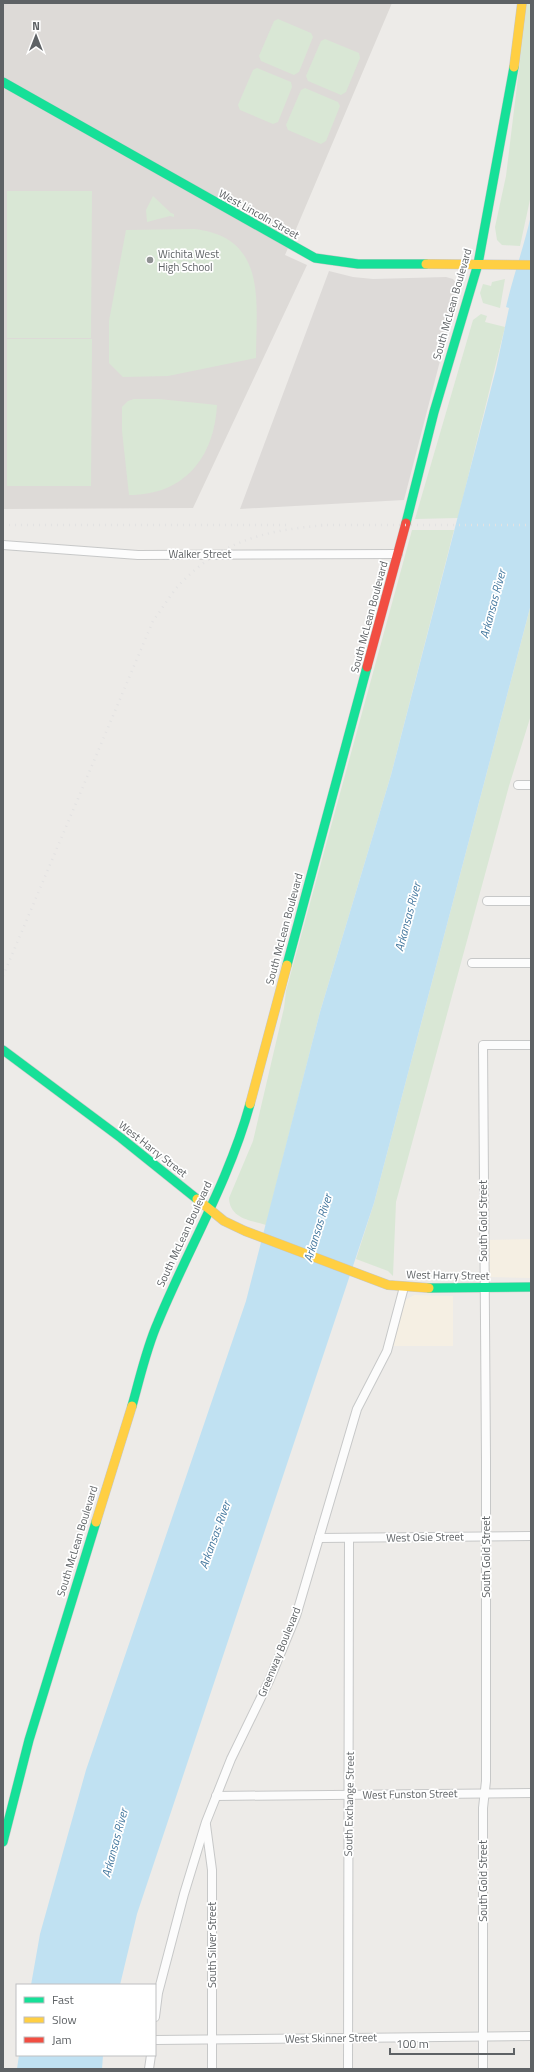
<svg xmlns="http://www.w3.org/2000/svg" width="534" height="2072" viewBox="0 0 534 2072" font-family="'Titillium Web',sans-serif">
<rect width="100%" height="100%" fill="#edebe8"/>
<!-- commercial -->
<g fill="#f5efe3">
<path d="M531,1239V1278L488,1277L486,1240Z"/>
<path d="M414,1295L453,1296V1346H393L405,1300Z"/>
</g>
<!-- industrial -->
<path fill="#dddad8" d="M329,271L353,277L373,279L446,277L453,279L457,284L456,299L404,500L240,509Z"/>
<!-- education -->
<path fill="#dddad7" d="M3,3H392L285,255L307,265L193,508L3,509Z"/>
<!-- green -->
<g fill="#d9e7d5">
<path d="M527,3H531V195L520,246L502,245L497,240L495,227L506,176Z"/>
<path d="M278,19L311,33L313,37L299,72L294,75L261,61L259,56L274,21Z"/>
<path d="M325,39L359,53L360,58L346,92L341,95L308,81L306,76L321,41Z"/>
<path d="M257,68L291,82L292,87L278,122L273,124L240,110L238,105L253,70Z"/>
<path d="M305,88L338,102L340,106L326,141L321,144L288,130L286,125L301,90Z"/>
<path d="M7,191H92L91,338H7Z"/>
<path d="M153,196L171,213L174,214V217L170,216L147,222L146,210Z"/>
<path d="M194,229C268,237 256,302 256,358L168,376L123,377L109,363V321L126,230Z"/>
<path d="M505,279L500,308L483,303L480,293L483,284L491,286L492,282Z"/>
<path d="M481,314L487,316L485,322L505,327L458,518L415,519L473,320Z"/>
<path d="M7,339H92L91,486H7Z"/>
<path d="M134,399H159L217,405C214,458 184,495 129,495L122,431V407L128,401Z"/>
<path d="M412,530H454L391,775L320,1012L266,1225C250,1220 230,1219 229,1198L253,1141L284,1008L286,991Z"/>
<path d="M531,604V715L509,786L396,1202L393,1276L388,1271L356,1259L374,1203Z"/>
</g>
<!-- water -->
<g fill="#c0e1f2">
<path d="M531,215V604L374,1203L137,1914L120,1985H31L40,1934L86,1770L246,1301L320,1012L391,775L496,369L509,308L506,307C513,276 524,247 531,215Z"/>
<path d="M19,2055H103L102,2069H17Z"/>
</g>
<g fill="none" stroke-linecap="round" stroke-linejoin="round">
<defs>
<g id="street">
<path d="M3,545L138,555L398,554"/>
<path d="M518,785H531"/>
<path d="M487,901H531"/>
<path d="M472,963H531"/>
<path d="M319,1538L531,1536"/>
<path d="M216,1796L531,1793"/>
<path d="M206,1825L212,1870V2069"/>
<path d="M155,2017L158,1993L184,1894L206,1822L231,1759L269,1681L296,1616L357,1409L387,1351L404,1287"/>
<path d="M155,2040L531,2036"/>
<path d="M149,2069L151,2055"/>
<path d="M348,2069L349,1538"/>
<path d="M483,2069V1808L486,1781V1460L483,1045H531"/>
</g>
<g id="fast">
<path d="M3,82L315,258L358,264H426"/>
<path d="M406,523L434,412L478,264L514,67"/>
<path d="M287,965L367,667"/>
<path d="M3,1050L121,1138L197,1199"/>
<path d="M429,1288L531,1287"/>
<path d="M132,1406C140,1378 146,1349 158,1322C188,1249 229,1181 250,1104"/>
<path d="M3,1842L29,1740L96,1522"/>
</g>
<g id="slow">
<path d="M514,67L522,3"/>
<path d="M426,264L531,265"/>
<path d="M250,1104L287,965"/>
<path d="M197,1199L224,1221L245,1231L388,1285L429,1288"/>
<path d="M96,1522L132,1406"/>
</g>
<path id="jam" d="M367,667L406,523"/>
</defs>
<!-- street casing -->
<use href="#street" stroke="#c7c8c8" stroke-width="10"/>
<!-- fast casing -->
<use href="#fast" stroke="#c7c8c7" stroke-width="10"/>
<!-- slow casing -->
<use href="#slow" stroke="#c7c8c7" stroke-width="10"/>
<!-- jam casing -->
<use href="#jam" stroke="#c7c8c7" stroke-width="10"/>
<!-- street -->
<use href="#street" stroke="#fcfcfc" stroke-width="8"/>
<!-- fast -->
<use href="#fast" stroke="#16e098" stroke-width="9"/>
<!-- slow -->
<use href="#slow" stroke="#ffcf43" stroke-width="9"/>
<!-- jam -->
<use href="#jam" stroke="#f24e42" stroke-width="9"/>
<!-- rail -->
<g stroke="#e3e2e2" stroke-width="2.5" stroke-dasharray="1 5" stroke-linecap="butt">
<path d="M3,525H289"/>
<path d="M321,525H531"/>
<path d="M3,976L153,621C162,609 170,595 180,584C222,540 268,530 326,525"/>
</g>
</g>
<!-- markers -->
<circle fill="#909293" stroke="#fff" stroke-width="1.5" cx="150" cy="260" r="4"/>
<g text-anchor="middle" stroke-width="3.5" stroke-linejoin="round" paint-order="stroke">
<!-- street labels -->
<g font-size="11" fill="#5e6265" stroke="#fff">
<text transform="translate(259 214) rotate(29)" y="4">West Lincoln Street</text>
<text transform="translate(452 304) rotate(-74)" y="4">South McLean Boulevard</text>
<text x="200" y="558">Walker Street</text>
<text transform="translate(369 617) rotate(-75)" y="4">South McLean Boulevard</text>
<text transform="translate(284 929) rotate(-75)" y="4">South McLean Boulevard</text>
<text transform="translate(153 1149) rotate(38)" y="4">West Harry Street</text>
<text transform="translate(483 1221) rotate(-90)" y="4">South Gold Street</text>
<text transform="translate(184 1234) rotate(-65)" y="4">South McLean Boulevard</text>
<text transform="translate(448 1275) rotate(1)" y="4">West Harry Street</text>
<text transform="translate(425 1537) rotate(-1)" y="4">West Osie Street</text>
<text transform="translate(77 1541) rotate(-73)" y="4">South McLean Boulevard</text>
<text transform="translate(486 1557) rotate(-90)" y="4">South Gold Street</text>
<text transform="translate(279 1652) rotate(-68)" y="4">Greenway Boulevard</text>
<text transform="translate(410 1794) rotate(-1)" y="4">West Funston Street</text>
<text transform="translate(349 1804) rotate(-89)" y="4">South Exchange Street</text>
<text transform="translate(483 1881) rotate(-90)" y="4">South Gold Street</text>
<text transform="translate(212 1945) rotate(-90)" y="4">South Silver Street</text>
<text transform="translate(331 2038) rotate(-1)" y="4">West Skinner Street</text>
</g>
<!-- poi labels -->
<g font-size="11" fill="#5e6265" stroke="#fff" text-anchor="start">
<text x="158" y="258">Wichita West<tspan x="158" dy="13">High School</tspan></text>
</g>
<!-- water labels -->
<g font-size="12" font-style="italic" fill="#477aa0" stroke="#fff">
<text transform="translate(493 604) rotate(-75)" y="4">Arkansas River</text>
<text transform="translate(408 917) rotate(-75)" y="4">Arkansas River</text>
<text transform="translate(318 1228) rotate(-73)" y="4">Arkansas River</text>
<text transform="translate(215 1535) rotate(-70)" y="4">Arkansas River</text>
<text transform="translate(115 1843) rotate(-75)" y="4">Arkansas River</text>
</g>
</g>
<!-- border -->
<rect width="534" height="2072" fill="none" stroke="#5e6265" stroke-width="8"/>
<!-- legend -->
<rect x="16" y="1984" width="140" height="72" fill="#ffffff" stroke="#bfc0c1"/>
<rect x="24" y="1997" width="20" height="6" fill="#16e098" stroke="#bfc0c1"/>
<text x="52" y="2004" font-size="12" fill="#5e6265">Fast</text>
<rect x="24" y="2017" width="20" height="6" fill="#ffcf43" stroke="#bfc0c1"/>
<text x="52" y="2024" font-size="12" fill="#5e6265">Slow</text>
<rect x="24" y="2037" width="20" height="6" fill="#f24e42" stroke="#bfc0c1"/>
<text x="52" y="2044" font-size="12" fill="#5e6265">Jam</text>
<!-- north arrow -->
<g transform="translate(36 36)" stroke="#ffffff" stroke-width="3" paint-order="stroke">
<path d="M0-3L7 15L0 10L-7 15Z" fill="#5e6265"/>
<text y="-6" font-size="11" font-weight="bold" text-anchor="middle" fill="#5e6265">N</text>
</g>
<!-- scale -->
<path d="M390 2048v6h124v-6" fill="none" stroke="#5e6265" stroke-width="2"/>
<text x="396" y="2048" font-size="12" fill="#5e6265" stroke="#ffffff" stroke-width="3" paint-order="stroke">100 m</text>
</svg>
